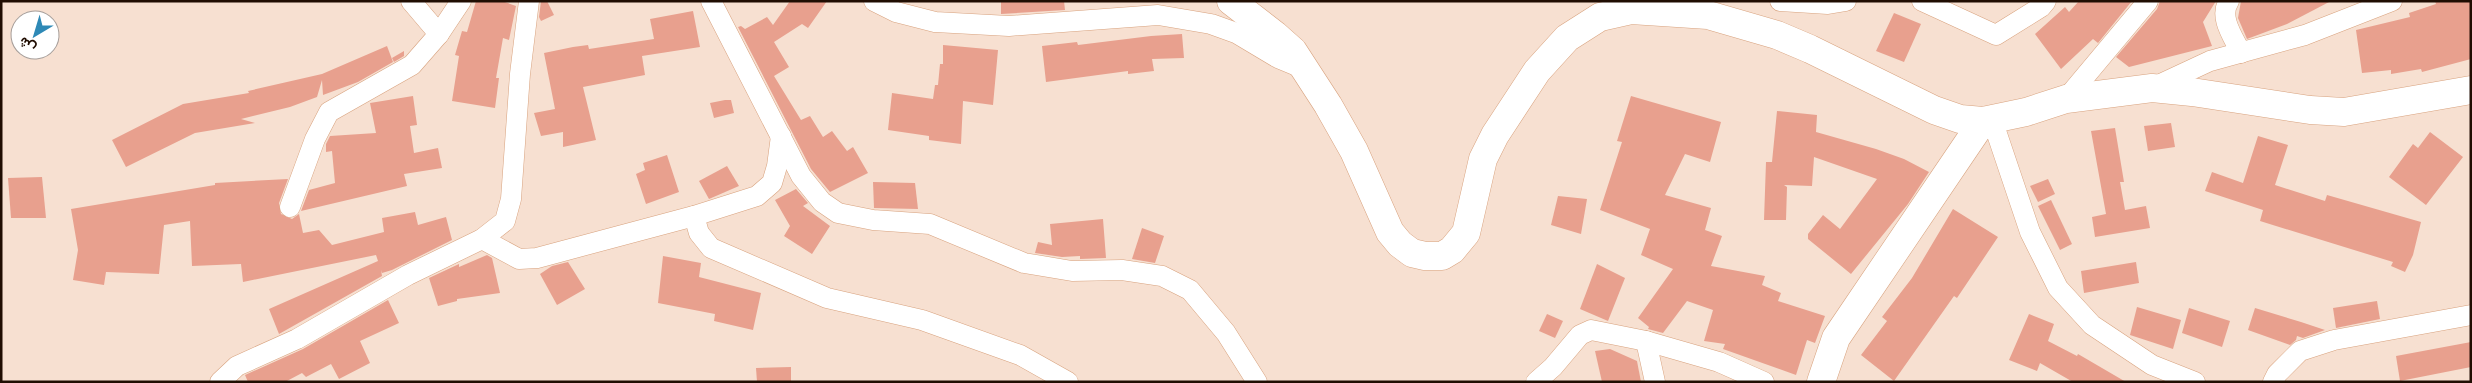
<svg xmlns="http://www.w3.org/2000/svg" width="2472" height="383" viewBox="0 0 2472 383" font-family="'Archivo Narrow',Vazirmatn,sans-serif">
<rect width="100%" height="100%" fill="#f7e0d1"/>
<!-- building -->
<g fill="#e8a08e">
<path d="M476,1H502L516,6L509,40L503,38L496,78H499L495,108L452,101L459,56L455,55L462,31L467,32Z"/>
<path d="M541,1H547L554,15L541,21L539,17Z"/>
<path d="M790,1H827L808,28L802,24L774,42L789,67L774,76L801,120L810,116L823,137L832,131L847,151L853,147L868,173L830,192L811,169L738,27L741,26L745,29L767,17L773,25Z"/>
<path d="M1001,1H1064L1065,10L1001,14Z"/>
<path d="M2079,1H2132L2098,43L2093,39L2061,69L2035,34L2065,7L2069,12Z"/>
<path d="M2160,1H2216L2203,22L2212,46L2129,67L2116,57L2157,9Z"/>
<path d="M2241,1H2331L2287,24L2247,39L2238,18Z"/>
<path d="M2435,1H2471V59L2422,72L2421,69L2391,74V70L2362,73L2356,30L2410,17L2409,13L2436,4Z"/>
<path d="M693,11L700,47L642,56L645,75L583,87L596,140L563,147V132L541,136L534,113L555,109L544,53L573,47L588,45L589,49L654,39L650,19Z"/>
<path d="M1894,13L1921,24L1904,62L1876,51Z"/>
<path d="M1182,34L1184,58L1152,59L1154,71L1128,74V71L1046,82L1042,46L1077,42L1078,45L1151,36Z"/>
<path d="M943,45L998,50L993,105L963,101L961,144L929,140V136L888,130L892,93L933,99L935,85H938L940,64H943Z"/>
<path d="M387,46L393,62L358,82L323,95L322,80L317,97L290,107L241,119L255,123L195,133L126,167L112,140L183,104L249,93L248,91L322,74Z"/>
<path d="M404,51V56L394,62L392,58Z"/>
<path d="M413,96L417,125L410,126L414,153L438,148L442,168L404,174L407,186L301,211L309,190L335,183L332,151L326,152V144L330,136L376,133L370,103Z"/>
<path d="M1631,96L1721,122L1710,162L1685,154L1665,195L1711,208L1705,230L1722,236L1711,266L1765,276L1762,285L1781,293L1778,301L1825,316L1815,343L1807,340L1796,375L1723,349L1725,344L1704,341L1713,310L1687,301L1663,333L1648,329L1649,327L1638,318L1673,269L1641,255L1650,229L1600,210L1622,142L1617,141Z"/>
<path d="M725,100H731L734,113L714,118L710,103Z"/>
<path d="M1777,111L1817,115L1816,132L1876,149L1904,159L1929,172L1908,204L1851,274L1808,239V234L1823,215L1840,229L1877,179L1814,157L1812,186L1784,185L1787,187L1786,220H1764L1766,162H1772Z"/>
<path d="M2171,123L2175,147L2148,151L2144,126Z"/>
<path d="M2115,128L2124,182H2120L2125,210L2146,206L2150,228L2095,237L2092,217L2106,214L2091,131Z"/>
<path d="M2430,132L2463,157L2426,205L2389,177L2413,144L2418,148Z"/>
<path d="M2258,136L2288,145L2275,185L2325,201L2327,195L2421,222L2413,255L2405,272L2391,266L2393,262L2260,221L2263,210L2205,191L2212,172L2243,183Z"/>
<path d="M667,155L679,192L646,204L636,174L645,170L643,163Z"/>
<path d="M727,166L739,186L709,199L699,181Z"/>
<path d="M42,177L46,218H11L8,178Z"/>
<path d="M288,179L279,203L281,214L292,219L299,214L303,233L319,230L332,245L384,232L382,218L415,212L418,225L446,217L452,240L392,270L382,273L381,270L382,276L279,334L269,309L378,261L376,255L243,282L241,264L192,266L190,221L164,225L159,274L106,272L104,285L73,280L78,250L71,209L215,185V183Z"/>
<path d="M2048,179L2055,194L2038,202L2030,186Z"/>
<path d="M873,182L915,183L918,209L874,208Z"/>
<path d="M796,189L808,203L803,206L830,226L812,254L784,236L790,226L775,200Z"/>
<path d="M1558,196L1587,199L1581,234L1551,225Z"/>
<path d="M2051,200L2072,244L2060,250L2038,206Z"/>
<path d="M1953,209L1998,237L1957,298L1954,296L1894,381L1861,355L1887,321L1882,317L1912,278Z"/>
<path d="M1103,219L1106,258L1080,259V256L1062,257L1035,253L1038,242L1052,245L1050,224Z"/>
<path d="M1142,228L1164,236L1155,263L1132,259Z"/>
<path d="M487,255L492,258L500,293L457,299V301L438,306L429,278L459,264V267Z"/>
<path d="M663,256L701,263L699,277L761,293L753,330L714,321L715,314L658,303Z"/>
<path d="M568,262L585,289L557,305L540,274L552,266Z"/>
<path d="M2136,262L2139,283L2084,293L2081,271Z"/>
<path d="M1597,264L1625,278L1608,321L1580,309Z"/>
<path d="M388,300L399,323L360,341L370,363L339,379L331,364L306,377L302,373L285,382H248L245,375L303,349Z"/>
<path d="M2377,301L2380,319L2336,328L2333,308Z"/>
<path d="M2137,307L2181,320L2173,349L2130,335Z"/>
<path d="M2189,308L2230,321L2222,347L2182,333Z"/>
<path d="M2255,308L2301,322L2325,330L2303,338L2297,336L2296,340L2290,345L2248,330Z"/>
<path d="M1547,314L1563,321L1555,338L1539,331Z"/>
<path d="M2029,314L2054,324L2048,341L2077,356L2078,354L2126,382H2073L2040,363L2037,371L2009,360Z"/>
<path d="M2471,342V367L2400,381L2396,356Z"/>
<path d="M1610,349L1637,361L1641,382H1602L1595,351Z"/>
<path d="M791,367V382H757L756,368Z"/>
</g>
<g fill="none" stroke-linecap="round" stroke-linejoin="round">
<defs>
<g id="street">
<path d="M411,1L439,34"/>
<path d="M711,1L801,176L822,202L838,213L873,220L930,224L1024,263L1072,271L1122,270L1162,276L1190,290L1226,333L1257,382"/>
<path d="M874,1L896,12L935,22L1009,26L1158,15L1211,24L1236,33L1278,58L1307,70"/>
<path d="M1780,1L1828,4L1846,1"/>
<path d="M1922,1L1996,35L2041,7L2046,1"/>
<path d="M2229,1C2218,17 2234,38 2241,53"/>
<path d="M2152,88L2210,61L2305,35L2392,1"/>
<path d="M2066,99L2148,1"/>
<path d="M1983,121L1997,134L2030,232L2058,288L2092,325L2152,365L2195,382"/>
<path d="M290,207L315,139L329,112L412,65L439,34L461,1"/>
<path d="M694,216L699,233L711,248L827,298L922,320L1020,355L1068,382"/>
<path d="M482,239L519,259L537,258L694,216L757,196L772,183L777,166L781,136"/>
<path d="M1646,341L1655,382"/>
<path d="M220,382L237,366L297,339L408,275L482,239L505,221L511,199L520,74L529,1"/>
<path d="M1536,382L1553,367L1580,335L1591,330L1646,341L1719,362L1764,382"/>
<path d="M2273,382L2277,374L2300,351L2334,340L2471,315"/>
</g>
<g id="secondary">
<path d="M1231,1L1275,35L1293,51L1328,105L1354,151L1390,232L1400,244L1412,253L1425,256H1442L1452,250L1466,233L1483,159L1495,135L1537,71L1567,38L1600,17L1631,10L1708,15L1777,35L1810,49L1934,110L1960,119L1983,121L2026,112L2066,99L2152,88L2192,92L2310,110L2344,112L2471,90"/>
<path d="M1821,382L1836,338L1983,121"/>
</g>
</defs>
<!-- street casing -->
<use href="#street" stroke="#d8a27e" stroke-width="21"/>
<!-- secondary casing -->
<use href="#secondary" stroke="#d8a27e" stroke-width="29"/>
<!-- street -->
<use href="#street" stroke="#fff" stroke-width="20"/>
<!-- secondary -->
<use href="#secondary" stroke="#fff" stroke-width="28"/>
</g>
<!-- border -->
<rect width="2472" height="383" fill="none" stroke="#200d02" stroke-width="5"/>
<!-- north arrow -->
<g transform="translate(35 35) rotate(218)"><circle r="24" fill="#ffffff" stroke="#a69e9a"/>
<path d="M0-4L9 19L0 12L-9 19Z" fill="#2e89b6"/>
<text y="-8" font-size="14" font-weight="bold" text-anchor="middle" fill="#200d02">ش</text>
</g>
</svg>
